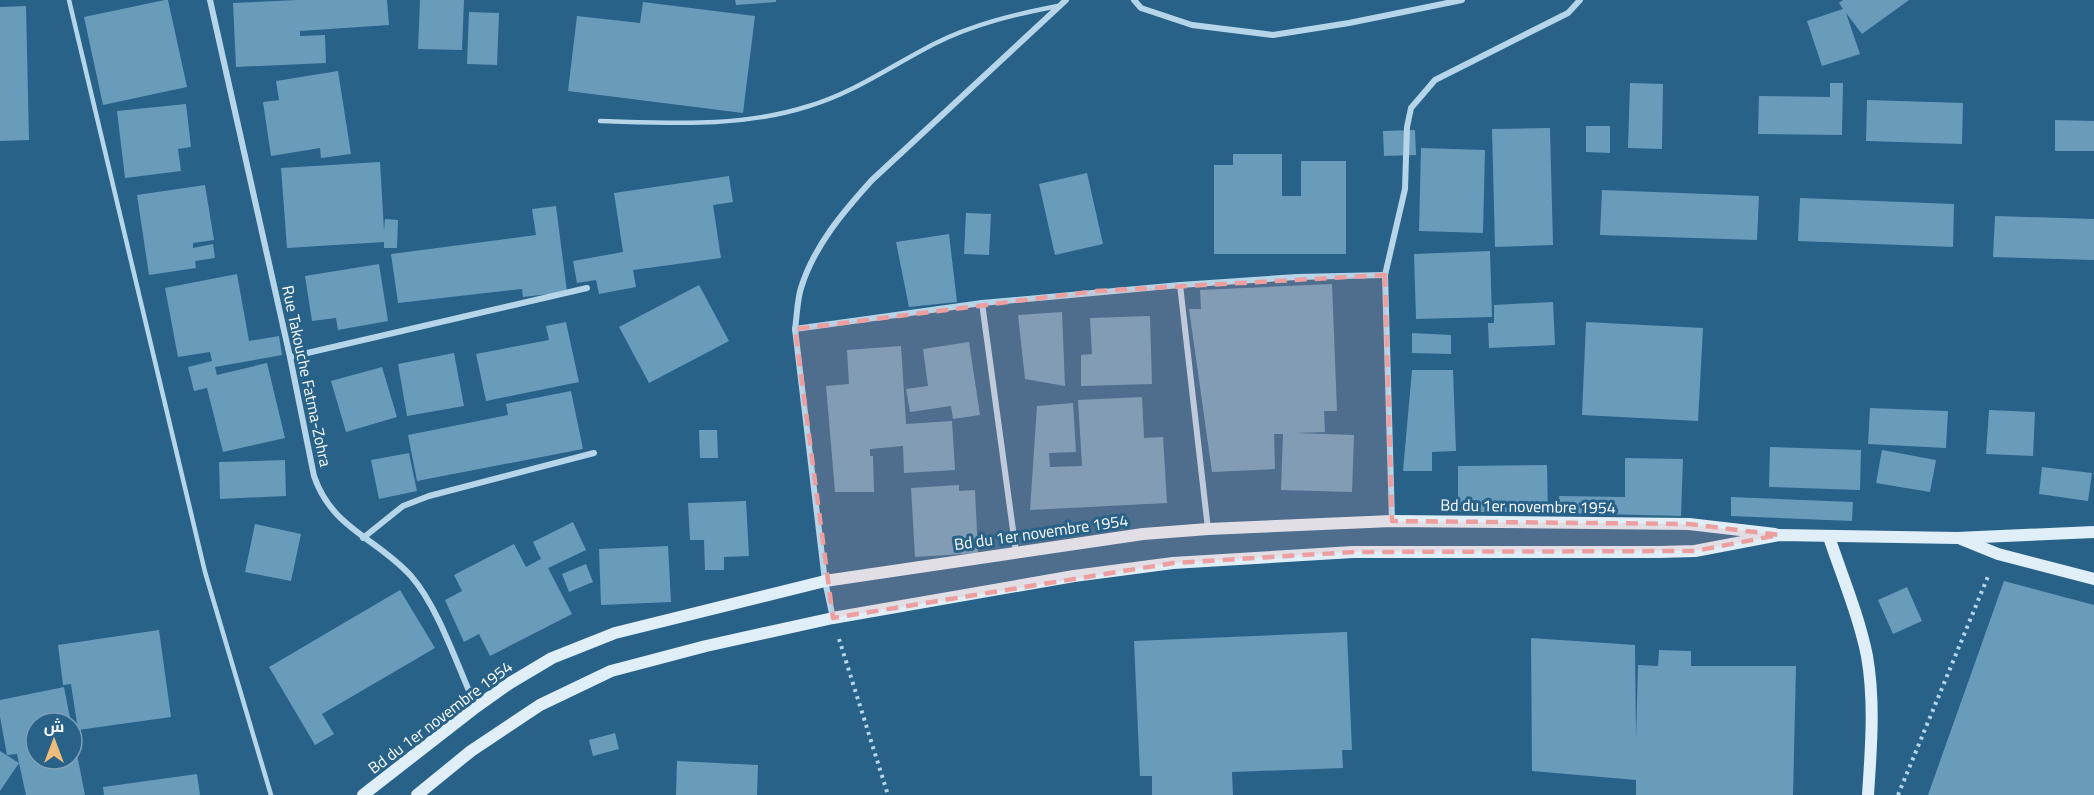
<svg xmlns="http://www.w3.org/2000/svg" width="2094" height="795" viewBox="0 0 2094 795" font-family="'Titillium Web',Cairo,sans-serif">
<rect width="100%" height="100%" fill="#286289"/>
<!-- building -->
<g fill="#699bbb">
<path d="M165,0H168L187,87L103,105L84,17Z"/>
<path d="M298,0H387L389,25L300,31V36L325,35L326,63L236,67L233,3Z"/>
<path d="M420,0H464L462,50L418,49Z"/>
<path d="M735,0H776V2L736,5Z"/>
<path d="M1843,0H1909L1862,34L1846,13L1860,54L1822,66L1807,21L1843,9L1839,3Z"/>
<path d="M643,2L755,16L743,113L568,91L577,16L640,23Z"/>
<path d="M26,6L29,140L0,141V7Z"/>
<path d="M469,12L499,13L497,65L467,64Z"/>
<path d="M338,71L351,154L321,158L320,148L271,156L263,102L279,100L276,81Z"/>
<path d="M1630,83L1663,84L1662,149L1628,148Z"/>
<path d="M1830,83H1843L1842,135L1758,134L1759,96L1830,97Z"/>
<path d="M1867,100L1963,103L1962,144L1866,141Z"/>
<path d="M186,104L191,147L178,149L181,171L125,178L117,111Z"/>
<path d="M2055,120L2094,121V151H2055Z"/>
<path d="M1586,126H1610V153L1586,152Z"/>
<path d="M1550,128L1553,245L1495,247L1492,129Z"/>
<path d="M1415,130L1416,155L1384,156L1383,131Z"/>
<path d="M1421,148L1485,150L1483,233L1419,231Z"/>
<path d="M1233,154H1282V196H1301V161H1346V254H1214V165H1233Z"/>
<path d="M380,162L384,231L385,219L398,220L397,248H384V242L287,248L281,168Z"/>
<path d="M1087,173L1103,244L1055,255L1039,184Z"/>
<path d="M729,176L733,202L713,205L721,258L633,270L636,287L599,294L596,280L577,283L573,261L623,252L614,193Z"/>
<path d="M205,185L214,240L193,243V248L213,244L215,258L195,261L196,268L149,275L137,195Z"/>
<path d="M1602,190L1759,196L1757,240L1600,235Z"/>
<path d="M1800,198L1954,204L1953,247L1798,241Z"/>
<path d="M556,206L567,292L523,297L522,289L398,303L391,254L536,235L532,209Z"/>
<path d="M966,213L991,214L989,255L964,254Z"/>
<path d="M1995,216L2094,219V260L1993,257Z"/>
<path d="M949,234L957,302L909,307L896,242Z"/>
<path d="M1490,251L1492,317L1416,319L1414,254Z"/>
<path d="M379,264L388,321L338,330L336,318L312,321L305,276Z"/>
<path d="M237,274L249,341L279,336L282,355L215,367L217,375L267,363L285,438L223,452L207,388L194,391L188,367L212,361L210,352L178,357L165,288Z"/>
<path d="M1332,284L1337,411H1324L1325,432L1295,433L1354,435L1352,492L1281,490L1283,434H1274L1275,469L1212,472L1189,309H1201L1200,290Z"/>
<path d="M699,285L729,341L649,383L619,327Z"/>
<path d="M1553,302L1555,345L1489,348L1488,323H1494V305Z"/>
<path d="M1062,312L1065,386L1025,379L1018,315Z"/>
<path d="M1150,316L1152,384L1081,386V355L1092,354L1090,318Z"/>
<path d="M566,322L579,382L486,401L476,354L549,340L546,326Z"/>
<path d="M1586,322L1703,328L1698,421L1582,415Z"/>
<path d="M1412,333L1451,335V354L1412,353Z"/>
<path d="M969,342L980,415L953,419L951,406L910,412L906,389L928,386L923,349Z"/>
<path d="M901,346L906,424L952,421L955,470L904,473L903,446L870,449V456H873L874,492H835L826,386L849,384L847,350Z"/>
<path d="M454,353L464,406L407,416L398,364Z"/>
<path d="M382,367L397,417L346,432L331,381Z"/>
<path d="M1412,370H1453L1456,451L1432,452V471H1403Z"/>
<path d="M571,391L583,449L417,481L408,435L508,415L506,404Z"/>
<path d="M1142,397L1144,438L1163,437L1167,503L1030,510L1037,406L1073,403L1076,452L1049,453L1050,467L1082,466L1078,400Z"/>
<path d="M1870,408L1948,411L1946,448L1868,444Z"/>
<path d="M1989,410L2035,412L2033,456L1986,454Z"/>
<path d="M699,430H717L718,458H700Z"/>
<path d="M1770,447L1861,450L1860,490L1769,487Z"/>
<path d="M1882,450L1936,460L1930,492L1876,483Z"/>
<path d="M409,453L417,491L379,499L371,460Z"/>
<path d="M1625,458L1683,459L1681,516L1558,513L1559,496L1625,497Z"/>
<path d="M285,460L286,496L220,499L219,462Z"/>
<path d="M1547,465L1548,512H1458V466Z"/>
<path d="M2042,467L2092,473L2088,501L2039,494Z"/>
<path d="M959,485V491L975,490L978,553L915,557L911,488Z"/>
<path d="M1731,497L1853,502L1852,521L1731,516Z"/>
<path d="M746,501L749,556L724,557V570H705L704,540H690L688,503Z"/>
<path d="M573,522L586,550L548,568L572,614L490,656L479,634L464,642L445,600L462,591L454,575L514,544L526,567L541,559L533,542Z"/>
<path d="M255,524L301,534L291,581L245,572Z"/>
<path d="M668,546L671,602L601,605L599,549Z"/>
<path d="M586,564L593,582L569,592L562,574Z"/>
<path d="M2004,581L2094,605V795H1928Z"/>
<path d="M1907,587L1922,621L1893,634L1878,600Z"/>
<path d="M400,590L435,648L322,714L334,734L315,745L269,667Z"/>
<path d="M159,630L171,717L78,730L71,684L63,685L58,645Z"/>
<path d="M1347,632L1352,750H1342L1343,768L1232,772L1233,795H1152V776H1140L1134,641Z"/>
<path d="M1531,638L1635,645L1636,739L1638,665L1658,666L1659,650L1691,651V666H1796L1793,795H1636V780L1532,771Z"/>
<path d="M64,687L71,723H36V759H72L73,734L85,795H26L17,754L7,755L0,717V700Z"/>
<path d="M615,733L619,749L593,756L589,740Z"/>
<path d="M0,751L19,763L0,791Z"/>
<path d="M677,761L758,765L757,795H676Z"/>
<path d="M197,774L200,795H104L103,787Z"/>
</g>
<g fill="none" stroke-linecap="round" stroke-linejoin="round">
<!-- path -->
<g stroke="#b6d5e9" stroke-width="4" stroke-dasharray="3 4.5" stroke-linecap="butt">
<path d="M839,639L888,795"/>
<path d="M1898,795L1989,574"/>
</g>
<!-- lane -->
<g stroke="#b6d5e9" stroke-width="4.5">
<path d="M69,0L205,572L271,795"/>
<path d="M600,121C671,123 740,128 809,106C854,93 894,64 936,43C974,24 1016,14 1058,6"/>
</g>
<!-- street -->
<g stroke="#b6d5e9" stroke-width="6">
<path d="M210,0L290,357L314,476C332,529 377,538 411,576C439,608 458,668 476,707"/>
<path d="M1134,0L1141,8L1192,25L1273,35L1349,23L1462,0"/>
<path d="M1180,285L1208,529"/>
<path d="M795,329L982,303"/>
<path d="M290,357L587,288"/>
<path d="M1392,521L1385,275L1405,189L1407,127L1411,108L1435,80L1568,13L1580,0"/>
<path d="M363,538L403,506L429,496L594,453"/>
<path d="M1016,552L982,303L1180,285L1297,277L1385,275"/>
<path d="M833,618L825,581L795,329C797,316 797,301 801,288C814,246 843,212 872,180L1066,0"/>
</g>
<!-- secondary -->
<g stroke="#e0eef8" stroke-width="12">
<path d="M1829,537C1842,576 1859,616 1867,656C1875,702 1871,749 1868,795"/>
<path d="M1961,539L1998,554L2094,579"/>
<path d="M363,795L476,707L510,683L552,658L615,633L825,581L1143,534L1208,529L1392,521L1689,524L1775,534"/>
<path d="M417,795L471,751L540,705L611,671L706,646L833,618L1074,576L1173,563L1353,552H1659L1695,551L1779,535L1957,538L2094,532"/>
</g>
</g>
<!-- marked area -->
<path fill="#ed9e9e" fill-opacity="0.2" stroke="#ed9e9e" stroke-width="4.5" stroke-dasharray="12 8" stroke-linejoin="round" d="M1385,275L1392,521L1689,524L1779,535L1695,551L1353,552L1173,563L833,618L795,329L1096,291Z"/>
<g text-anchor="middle" stroke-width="6" stroke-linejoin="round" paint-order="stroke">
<!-- street labels -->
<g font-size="16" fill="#fff" stroke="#286289">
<text transform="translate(307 376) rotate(78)" y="6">Rue Takouche Fatma-Zohra</text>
<text transform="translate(1528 506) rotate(1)" y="6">Bd du 1er novembre 1954</text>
<text transform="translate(1041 532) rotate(-8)" y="6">Bd du 1er novembre 1954</text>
<text transform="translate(440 717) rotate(-37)" y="6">Bd du 1er novembre 1954</text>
</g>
</g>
<!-- north arrow -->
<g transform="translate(54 741)"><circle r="28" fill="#286289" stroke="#7ea1b8" stroke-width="1.5"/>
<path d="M0-4.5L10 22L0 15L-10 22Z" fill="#f0bc7c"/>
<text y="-9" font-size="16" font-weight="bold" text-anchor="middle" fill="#ffffff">ش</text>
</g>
</svg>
